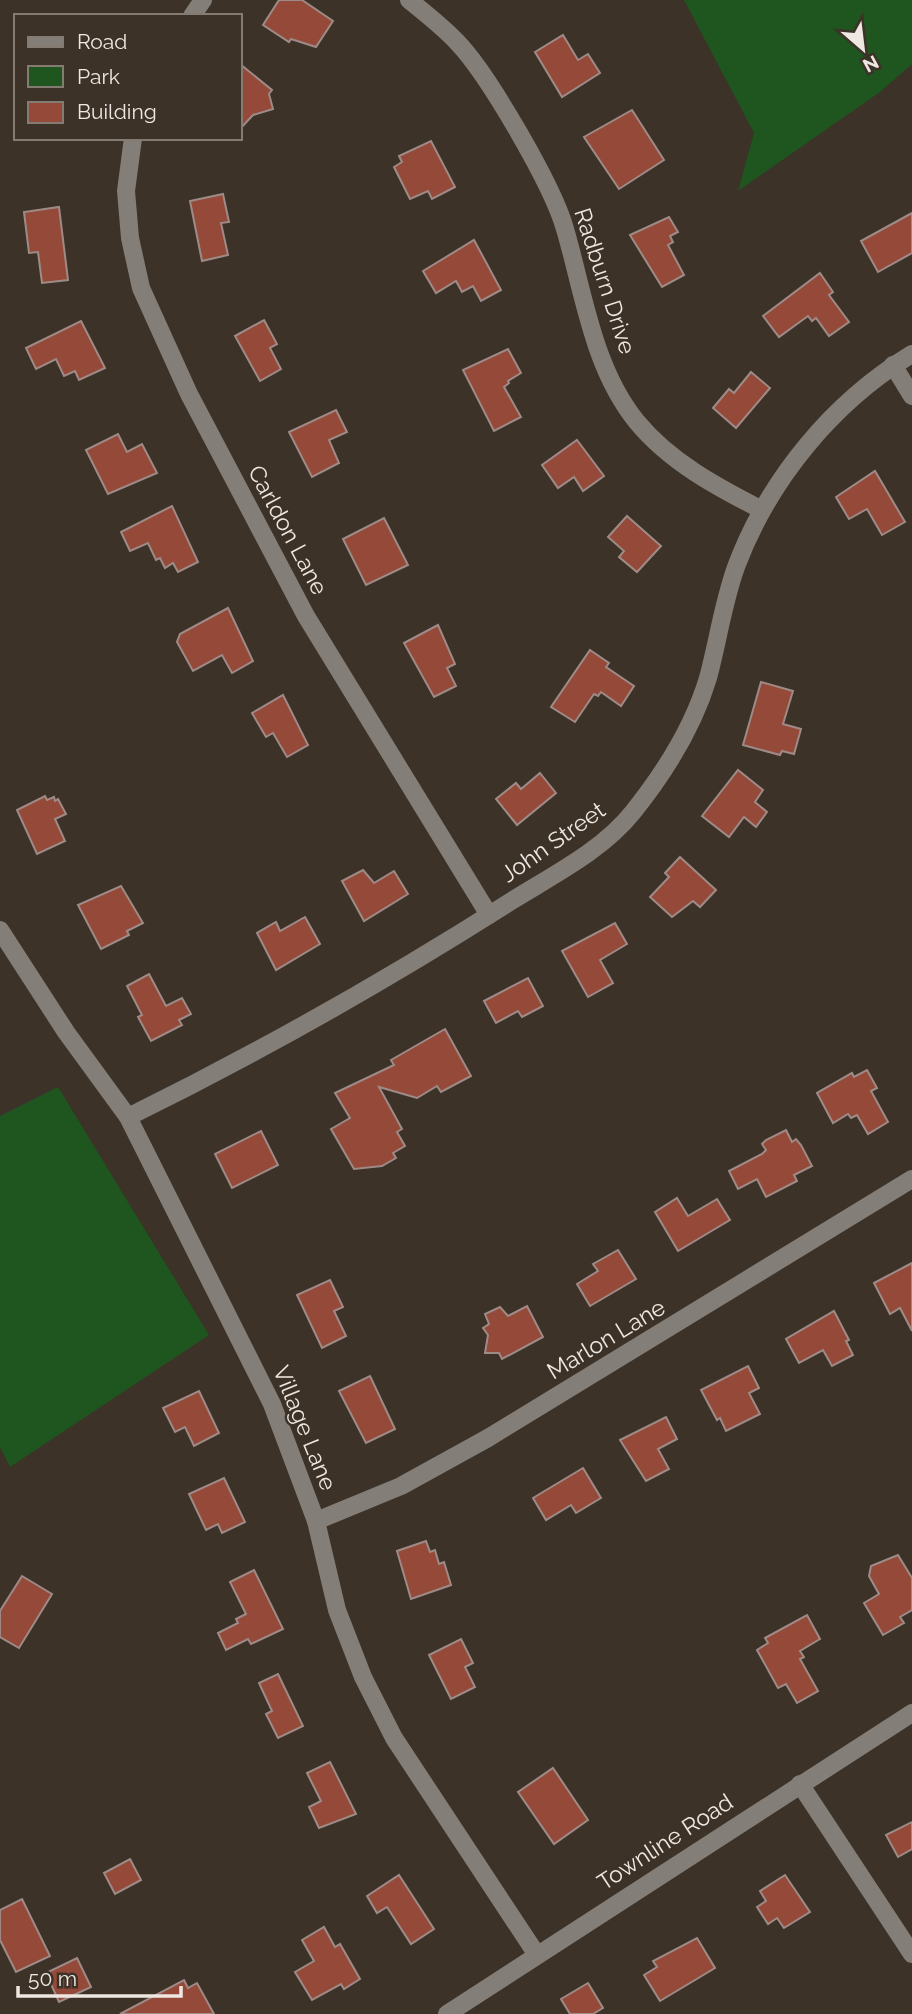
<svg xmlns="http://www.w3.org/2000/svg" width="912" height="2014" viewBox="0 0 912 2014" font-family="Raleway,sans-serif">
<rect width="100%" height="100%" fill="#3c3227"/>
<!-- green -->
<g fill="#1f551e">
<path d="M684,0H912V64L880,92L738,191L754,133Z"/>
<path d="M58,1087L209,1335L10,1467L0,1447V1116Z"/>
</g>
<!-- building -->
<g fill="#954939" stroke="#9e8b87" stroke-width="2">
<path d="M279,0H302L333,21L316,47L291,39L289,42L263,25Z"/>
<path d="M563,35L578,60L588,54L600,73L562,97L535,52Z"/>
<path d="M240,64L272,90L269,94L273,109L253,115L240,129Z"/>
<path d="M632,110L664,160L619,189L584,137Z"/>
<path d="M431,141L455,187L432,199L428,191L410,199L394,167L402,162L399,156Z"/>
<path d="M223,194L229,222L221,223L228,255L202,261L190,201Z"/>
<path d="M59,207L68,280L42,283L38,252L29,253L24,212Z"/>
<path d="M912,213V253L878,272L861,241Z"/>
<path d="M669,217L678,232L670,236L673,242L668,245L684,275L662,287L630,235Z"/>
<path d="M474,240L501,290L481,301L473,286L462,292L456,281L436,293L423,271Z"/>
<path d="M820,273L833,292L829,295L849,322L829,336L816,318L812,321L808,316L779,337L763,316Z"/>
<path d="M264,320L277,344L270,348L281,369L260,381L235,336Z"/>
<path d="M81,321L105,368L79,380L75,371L64,376L56,359L36,369L26,348Z"/>
<path d="M508,349L521,373L508,381L509,383L504,387L521,417L494,431L463,370Z"/>
<path d="M751,372L770,388L736,428L713,408L729,389L734,393Z"/>
<path d="M336,410L347,432L329,440L339,463L312,477L289,432Z"/>
<path d="M118,434L127,452L142,444L157,473L108,494L86,450Z"/>
<path d="M577,440L604,476L583,491L574,477L558,488L542,465Z"/>
<path d="M875,471L905,522L882,535L867,509L849,519L836,497Z"/>
<path d="M172,506L198,562L178,572L173,563L165,568L160,558L156,560L148,543L130,551L121,532Z"/>
<path d="M627,516L661,546L637,572L619,557L624,551L608,537Z"/>
<path d="M384,518L408,565L366,585L343,539Z"/>
<path d="M228,608L253,661L232,673L222,655L193,671L177,642L180,634Z"/>
<path d="M438,625L455,664L447,668L456,686L434,697L404,643Z"/>
<path d="M590,650L609,663L606,667L634,686L621,706L601,692L598,696L594,694L575,722L551,707Z"/>
<path d="M761,682L793,691L783,724L801,729L794,754L782,751L780,755L743,745Z"/>
<path d="M283,695L308,745L287,757L273,733L266,737L252,713Z"/>
<path d="M738,770L763,790L755,802L767,812L756,827L744,817L729,837L702,816Z"/>
<path d="M540,773L556,793L517,825L496,799L516,783L521,789Z"/>
<path d="M45,796L47,800L54,797L55,801L58,799L66,814L55,819L65,841L37,854L17,810Z"/>
<path d="M680,857L716,890L700,907L693,901L672,917L650,897L669,877L665,873Z"/>
<path d="M363,870L374,883L394,871L408,894L364,921L342,881Z"/>
<path d="M121,886L143,923L127,931L129,935L101,949L78,905Z"/>
<path d="M305,917L320,944L276,970L257,933L276,922L280,931Z"/>
<path d="M615,923L627,944L600,960L613,983L588,997L562,951Z"/>
<path d="M149,974L166,1006L182,998L191,1014L179,1020L182,1025L151,1041L138,1017L142,1015L127,986Z"/>
<path d="M528,978L543,1006L522,1017L518,1011L496,1023L484,1001Z"/>
<path d="M445,1029L471,1076L441,1092L437,1086L417,1098L379,1087L402,1129L397,1132L405,1146L393,1153L396,1158L382,1166L354,1169L331,1129L350,1118L335,1093L394,1065L391,1060Z"/>
<path d="M867,1070L877,1088L871,1091L888,1122L868,1134L857,1115L851,1118L848,1114L833,1123L817,1093L852,1073L854,1077Z"/>
<path d="M786,1130L792,1142L796,1139L801,1145L812,1166L794,1175L797,1181L766,1197L757,1179L738,1189L729,1171L762,1154L766,1150L762,1144L766,1140Z"/>
<path d="M261,1131L278,1165L232,1188L215,1154Z"/>
<path d="M677,1198L688,1216L717,1199L730,1220L678,1251L655,1212Z"/>
<path d="M618,1250L636,1279L590,1306L577,1284L598,1271L593,1264Z"/>
<path d="M912,1263V1331L900,1308L890,1314L874,1283Z"/>
<path d="M330,1280L343,1307L334,1311L346,1336L322,1348L297,1295Z"/>
<path d="M527,1306L543,1337L502,1359L499,1353H485L488,1335L483,1328L489,1324L485,1314L500,1307L508,1316Z"/>
<path d="M834,1311L849,1340L846,1341L853,1355L832,1366L823,1350L799,1363L786,1339Z"/>
<path d="M748,1366L759,1388L749,1393L760,1414L726,1431L720,1418L717,1420L701,1390Z"/>
<path d="M370,1376L395,1429L366,1443L339,1391Z"/>
<path d="M199,1391L219,1433L194,1446L185,1427L175,1432L163,1408Z"/>
<path d="M666,1417L677,1439L658,1449L669,1469L646,1481L620,1440Z"/>
<path d="M583,1468L601,1498L576,1513L571,1505L546,1520L533,1498Z"/>
<path d="M224,1478L245,1522L222,1533L218,1524L206,1530L189,1494Z"/>
<path d="M426,1541L430,1552L435,1550L439,1564L444,1562L451,1585L411,1599L397,1551Z"/>
<path d="M898,1555L912,1578V1610L900,1617L904,1623L883,1635L864,1603L879,1594L869,1576L871,1566Z"/>
<path d="M254,1570L283,1629L251,1644L248,1639L226,1650L218,1633L238,1623L236,1619L246,1614L230,1582Z"/>
<path d="M22,1576L52,1594L19,1648L0,1637V1611Z"/>
<path d="M807,1615L820,1639L800,1651L804,1657L800,1659L818,1691L797,1703L786,1684L778,1688L757,1650L768,1643L765,1638Z"/>
<path d="M461,1639L473,1663L465,1667L475,1687L451,1699L429,1655Z"/>
<path d="M278,1674L303,1726L278,1738L266,1714L272,1711L259,1683Z"/>
<path d="M330,1762L356,1814L319,1828L309,1807L321,1801L307,1773Z"/>
<path d="M553,1768L588,1820L554,1844L518,1792Z"/>
<path d="M912,1822V1849L898,1857L886,1835Z"/>
<path d="M130,1859L141,1880L115,1894L104,1873Z"/>
<path d="M399,1875L434,1929L411,1944L387,1907L377,1913L367,1896Z"/>
<path d="M785,1875L810,1912L784,1928L777,1918L768,1924L757,1907L766,1901L760,1891Z"/>
<path d="M22,1899L50,1956L16,1972L0,1940V1910Z"/>
<path d="M324,1927L335,1947L340,1944L360,1979L344,1989L341,1984L312,2000L295,1972L314,1961L302,1940Z"/>
<path d="M697,1938L715,1968L660,2001L644,1975L657,1967L653,1961Z"/>
<path d="M77,1958L91,1987L59,2002L46,1973Z"/>
<path d="M184,1980L188,1988L197,1983L214,2014H120Z"/>
<path d="M588,1983L603,2008L593,2014H570L561,1999Z"/>
</g>
<g fill="none" stroke-linecap="round" stroke-linejoin="round">
<!-- minor -->
<g stroke="#837e78" stroke-width="18">
<path d="M409,0C425,13 443,27 457,42C488,74 553,186 565,229C584,294 593,368 637,422C670,462 717,487 762,510"/>
<path d="M192,16L203,0"/>
<path d="M133,138L126,191L130,238L141,288L189,394L306,616L489,915"/>
<path d="M893,365L912,396"/>
<path d="M0,930L66,1032L128,1117L272,1404L316,1521L337,1610L363,1677L394,1738L537,1955"/>
<path d="M128,1117C260,1052 389,979 513,900C553,875 603,850 633,812C665,772 693,728 708,678C718,641 723,603 736,567C769,479 833,402 912,354"/>
<path d="M316,1521L401,1486L488,1438L912,1179"/>
<path d="M800,1784L912,1954"/>
<path d="M447,2014L912,1713"/>
</g>
</g>
<g text-anchor="middle" stroke-width="5" stroke-linejoin="round" paint-order="stroke">
<!-- street labels -->
<g font-size="23" fill="#efe8e2" stroke="#3c3227">
<text transform="translate(605 281) rotate(72)" y="8">Radburn Drive</text>
<text transform="translate(288 530) rotate(62)" y="8">Carldon Lane</text>
<text transform="translate(553 842) rotate(-35)" y="8">John Street</text>
<text transform="translate(606 1339) rotate(-31)" y="8">Marlon Lane</text>
<text transform="translate(305 1428) rotate(68)" y="8">Village Lane</text>
<text transform="translate(665 1842) rotate(-33)" y="8">Townline Road</text>
</g>
</g>
<!-- legend -->
<rect x="14" y="14" width="228" height="126" fill="#3c3227" stroke="#847b72" stroke-width="2"/>
<rect x="28" y="37" width="35" height="10" fill="#837e78" stroke="#847b72" stroke-width="2"/>
<text x="77" y="49" font-size="21" fill="#efe8e2">Road</text>
<rect x="28" y="66" width="35" height="21" fill="#1f551e" stroke="#847b72" stroke-width="2"/>
<text x="77" y="84" font-size="21" fill="#efe8e2">Park</text>
<rect x="28" y="102" width="35" height="21" fill="#954939" stroke="#847b72" stroke-width="2"/>
<text x="77" y="119" font-size="21" fill="#efe8e2">Building</text>
<!-- north arrow -->
<g transform="translate(863 49) rotate(152)" stroke="#3c3227" stroke-width="5" paint-order="stroke">
<path d="M0-5L12 26L0 18L-12 26Z" fill="#efe8e2"/>
<text y="-10" font-size="19" font-weight="bold" text-anchor="middle" fill="#efe8e2">N</text>
</g>
<!-- scale -->
<path d="M18 1986v10h163v-10" fill="none" stroke="#efe8e2" stroke-width="3.5"/>
<text x="28" y="1986" font-size="21" fill="#efe8e2" stroke="#3c3227" stroke-width="5" paint-order="stroke">50 m</text>
</svg>
